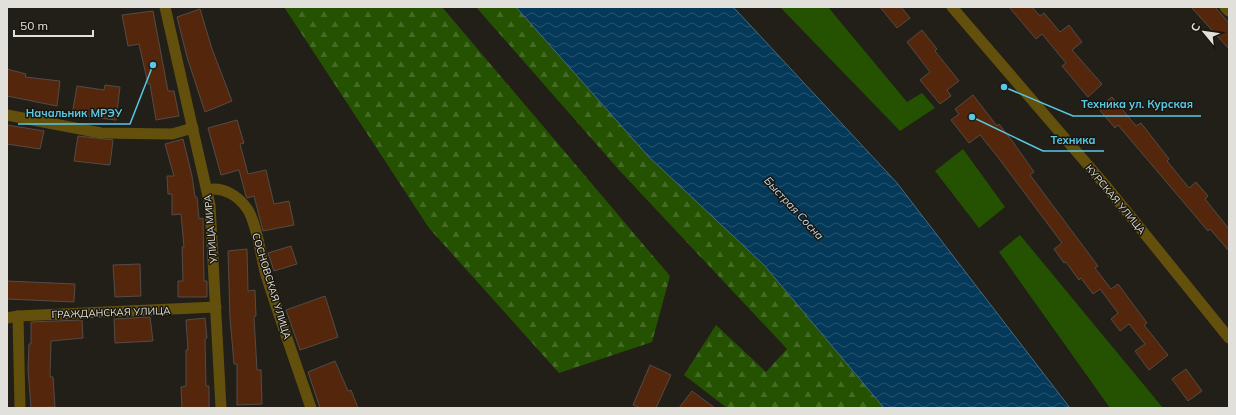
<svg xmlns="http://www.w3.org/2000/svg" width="1236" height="415" viewBox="0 0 1236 415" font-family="Mulish,sans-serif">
<defs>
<pattern id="forest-firs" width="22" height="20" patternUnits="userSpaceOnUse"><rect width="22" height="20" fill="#245200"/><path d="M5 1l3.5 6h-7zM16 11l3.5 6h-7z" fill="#446b25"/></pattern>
<pattern id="water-waves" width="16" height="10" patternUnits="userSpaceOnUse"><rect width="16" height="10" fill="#043959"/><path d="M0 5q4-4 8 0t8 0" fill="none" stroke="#285570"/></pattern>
</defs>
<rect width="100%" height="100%" fill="#221f18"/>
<!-- forest -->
<g fill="url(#forest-firs)">
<path d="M284,7H442L670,276L652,342L559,373L429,228Z"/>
<path d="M476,7H516L648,156L764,265L884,408H727L684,375L716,325L766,372L787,349L619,170Z"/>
</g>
<!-- garden -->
<g fill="#245200">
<path d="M780,7H828L907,102L922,93L935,108L900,131Z"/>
<path d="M963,149L1005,207L979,228L935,171Z"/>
<path d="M1020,235L1163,408H1110L999,252Z"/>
</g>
<!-- water -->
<path fill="url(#water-waves)" stroke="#466b80" d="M516,7H732L736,10L897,183L1070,408H884L764,265L648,156Z"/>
<!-- building -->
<g fill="#54270c" stroke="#544b46">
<path d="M880,7H901L910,18L897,28Z"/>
<path d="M1009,7H1032L1040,16L1044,13L1060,32L1069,25L1082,42L1072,50L1102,84L1088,97L1062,66L1066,63L1042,34L1036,39Z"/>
<path d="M1191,7H1215L1229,23V49Z"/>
<path d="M200,9L212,49L232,101L205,112L187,57L177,17Z"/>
<path d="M153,11L168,91H174L179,116L156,120L150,84H148L139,44L128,46L122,15Z"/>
<path d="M922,30L937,49L935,51L959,81L947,90L951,96L940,104L920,80L930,72L907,42Z"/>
<path d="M7,69L26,74L25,77L60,81L57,106L7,96Z"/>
<path d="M105,85L120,87L116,120L72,115L77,86L104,90Z"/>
<path d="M973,95L997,126L999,124L1013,142L1034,172L1030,175L1098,266L1095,268L1111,289L1118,284L1147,323L1144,325L1168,355L1149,370L1135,351L1145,344L1129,324L1120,331L1111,319L1118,313L1100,289L1093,294L1081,278L1079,280L1066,262L1064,263L1054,249L1062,243L997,156L980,135L969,143L951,120L959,114L955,109Z"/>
<path d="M1112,97L1136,126L1141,123L1169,159L1167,161L1189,188L1196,182L1208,196L1205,199L1229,229V251L1210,229L1208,231L1118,125L1115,128L1098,108Z"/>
<path d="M237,120L244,143L240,144L248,174L266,170L274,204L289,201L294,225L263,231L254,196L247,198L246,196L239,170L221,175L208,128Z"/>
<path d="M7,125L44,131L40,149L7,144Z"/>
<path d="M78,136L113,140L110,165L74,161Z"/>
<path d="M183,139L192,176L195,197H197L199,219L203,218L204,281H207V297H178V281H183L182,247H184L181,214L172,215V194H168L167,176H174L165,144Z"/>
<path d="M291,246L297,264L274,271L268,253Z"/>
<path d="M247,249L248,291L255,290L256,316L254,317L257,370H261L262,404L237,405V364H234L230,318L228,251Z"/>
<path d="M140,264L141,296L115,297L113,265Z"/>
<path d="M7,281L75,284L74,302L7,299Z"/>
<path d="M325,296L338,337L300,350L286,310Z"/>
<path d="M150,317L153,341L115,343L114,319Z"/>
<path d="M205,318L207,338L205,339L206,386H209V408H182L181,387L186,386V350H188L186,320Z"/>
<path d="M82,320L83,338L51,341L50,377H53L55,407L31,408L28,369L29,344H31V322Z"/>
<path d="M335,361L348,391L351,390L358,408H320L308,372Z"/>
<path d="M650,365L671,375L656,408H641L633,405Z"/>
<path d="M1186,369L1202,391L1188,401L1172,379Z"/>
<path d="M692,391L715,408H679Z"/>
</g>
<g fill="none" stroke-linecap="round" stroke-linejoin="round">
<!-- minor -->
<g stroke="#63500c" stroke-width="11">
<path d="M165,7L210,205L221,408"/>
<path d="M1225,7L1229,11"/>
<path d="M7,115L101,133L172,134L193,128"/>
<path d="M207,190C223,186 239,196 248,210C257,225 261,257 266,275C280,319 296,364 311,408"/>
<path d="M18,316L20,408"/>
<path d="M7,318L18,316L216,307"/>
</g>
<!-- tertiary -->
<path stroke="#63500c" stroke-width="11" d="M952,7L1106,186L1229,338"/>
</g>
<g text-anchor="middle" stroke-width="3" stroke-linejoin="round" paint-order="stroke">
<!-- street labels -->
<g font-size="10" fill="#e1e0db" stroke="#18160f">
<text transform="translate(1116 199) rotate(50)" y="4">КУРСКАЯ УЛИЦА</text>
<text transform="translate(210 229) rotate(-95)" y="4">УЛИЦА МИРА</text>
<text transform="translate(272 286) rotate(73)" y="4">СОСНОВСКАЯ УЛИЦА</text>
<text transform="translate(111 312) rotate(-2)" y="4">ГРАЖДАНСКАЯ УЛИЦА</text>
</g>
<!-- water labels -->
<g font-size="11" font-style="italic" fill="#c8dded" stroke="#18160f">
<text transform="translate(794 208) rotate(47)" y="4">Быстрая Сосна</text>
</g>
</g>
<!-- callouts -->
<path fill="none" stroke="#59c8e5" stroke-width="1.5" d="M1004 87L1073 116H1201M153 65L130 124H18M972 117L1043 151H1104"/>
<g fill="#59c8e5" stroke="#18160f" stroke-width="1.5">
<circle cx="1004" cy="87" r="4"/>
<circle cx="153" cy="65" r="4"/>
<circle cx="972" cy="117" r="4"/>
</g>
<g font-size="11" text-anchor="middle" font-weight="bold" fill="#59c8e5" stroke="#18160f" stroke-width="3" stroke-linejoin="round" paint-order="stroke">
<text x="1137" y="108">Техника ул. Курская</text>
<text x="74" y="117">Начальник МРЭУ</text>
<text x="1073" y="144">Техника</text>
</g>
<!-- border -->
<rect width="1236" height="415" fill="none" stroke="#e1e0db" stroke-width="16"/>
<!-- north arrow -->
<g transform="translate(1204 32) rotate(299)" stroke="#18160f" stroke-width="3" paint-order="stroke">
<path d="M0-3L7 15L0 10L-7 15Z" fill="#e1e0db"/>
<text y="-6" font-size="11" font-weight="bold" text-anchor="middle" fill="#e1e0db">С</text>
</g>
<!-- scale -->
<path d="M14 30v6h79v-6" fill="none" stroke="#e1e0db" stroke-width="2"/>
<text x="20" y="30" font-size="12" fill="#e1e0db" stroke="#18160f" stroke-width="3" paint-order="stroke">50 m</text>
</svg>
